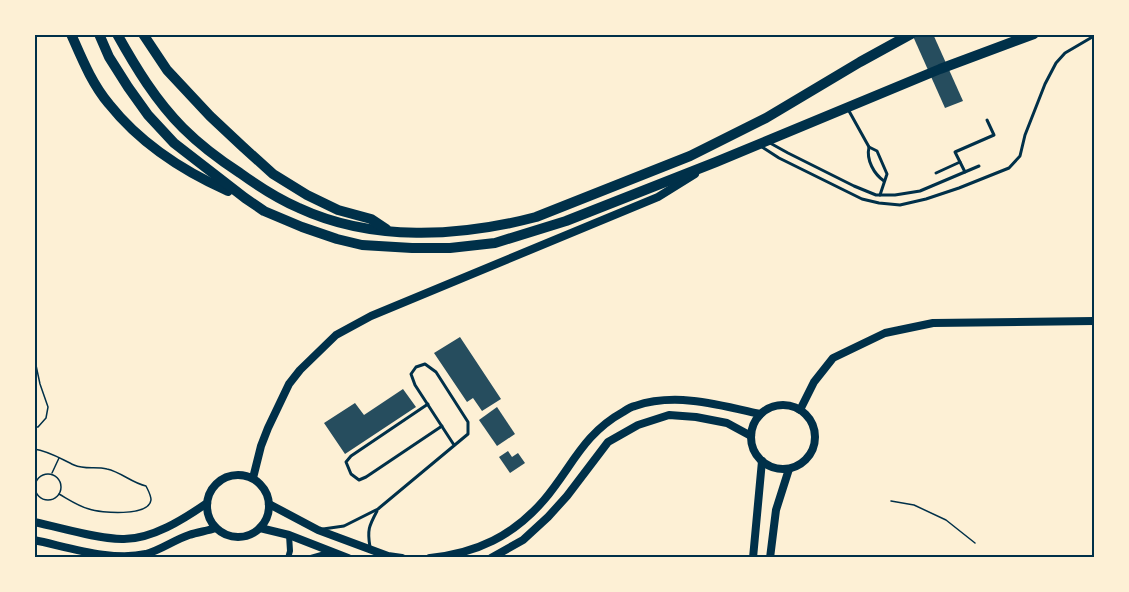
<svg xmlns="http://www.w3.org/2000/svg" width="1129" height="592" viewBox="0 0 1129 592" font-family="'DM Sans',sans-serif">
<rect width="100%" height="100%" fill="#fdf0d5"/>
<!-- building -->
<g fill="#264d5e">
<path d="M912,34H933L963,101L945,108Z"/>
<path d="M460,337L501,399L482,411L473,398L467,402L434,353Z"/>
<path d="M403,389L416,407L345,454L324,423L355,403L364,415Z"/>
<path d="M497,407L515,434L497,446L479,420Z"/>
<path d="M508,451L512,457L518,453L525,463L510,473L499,457Z"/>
</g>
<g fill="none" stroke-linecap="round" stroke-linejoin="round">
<!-- path -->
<g stroke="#003049" stroke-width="1.5">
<path d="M34,356L40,384L48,407L46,418L38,427H34"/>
<path d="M34,449C49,451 61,459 74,465C85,470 96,466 107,469C121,472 132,483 146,486C148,490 151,495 151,500C149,517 100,513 89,509C78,506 68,499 59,494"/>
<path d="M52,473L59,458"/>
<circle cx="48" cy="487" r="13"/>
<path d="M891,501L914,505L946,520L975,543"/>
</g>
<!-- service -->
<g stroke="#003049" stroke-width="3">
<path d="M849,111L869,147L877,151L887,174L880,195"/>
<path d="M770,143L788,153L854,186L876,195H895L920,191L979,166"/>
<path d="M762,147L779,158L862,199L879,203L900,205L926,199L959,188L1009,168L1020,156L1025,135L1045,84L1056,63L1065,53L1094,36"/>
<path d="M869,147C866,160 874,174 884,181"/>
<path d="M965,172L955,152L994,135L987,120"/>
<path d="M936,173L960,162"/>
<path d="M428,404L351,456L346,462L351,474L359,480L366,477L442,426"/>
<path d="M323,529L344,526L378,509L468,434V422L436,372L425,364L416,367L411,374L415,385L454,445"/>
<path d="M370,547C367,530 369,526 377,511"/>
<path d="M754,557H768"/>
</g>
<!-- minor -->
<g stroke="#003049" stroke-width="6">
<path d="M288,558L290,551L289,535"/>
<path d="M311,558L332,552"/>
</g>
<!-- tertiary -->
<g stroke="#003049" stroke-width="8">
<circle cx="783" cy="437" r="32"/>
<path d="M800,410L814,382L833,358L885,333L933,323L1094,321"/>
<path d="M269,504L318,530L388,556L402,558"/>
<path d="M260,528L289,535L348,558"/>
<path d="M430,558C477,553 513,536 544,500C572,467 583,434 623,412C626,410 630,407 635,406C676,392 720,405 760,414"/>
<path d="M491,558L523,540L548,517L567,496L608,442L638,425L669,415L696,417L727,423L751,436"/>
<path d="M753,558L762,461"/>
<path d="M770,558L776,510L789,469"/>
</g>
<!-- secondary -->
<g stroke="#003049" stroke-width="8">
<circle cx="238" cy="506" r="31"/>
<path d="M253,478L261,446L268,428L289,384L300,370L336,335L371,316L658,197L695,174"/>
<path d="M34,522C63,528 93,538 122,539C151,540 184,519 207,503"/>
<path d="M34,540C68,547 112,562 146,554C161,550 174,540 189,535C198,532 207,531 216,528"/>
</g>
<!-- trunk -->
<g stroke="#003049" stroke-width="10">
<path d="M71,34C82,59 92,84 109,104C140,143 183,171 228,191"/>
<path d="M99,34L109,57L128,87L148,115L174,143L245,198L264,211L302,227L337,239L362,245L412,248H450L495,243L566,221L716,162L940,69L1034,34"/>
<path d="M117,34C136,68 156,101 183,128C200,145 220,160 240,173C258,186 278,199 299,208C372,242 460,237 536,217L690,156L766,118L860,62L911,34"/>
<path d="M143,34L167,70L210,116L242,146L273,174L307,195L338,210L371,219L386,229"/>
</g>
</g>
<!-- border -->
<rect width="1129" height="592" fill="none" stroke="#fdf0d5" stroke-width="72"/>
<rect x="36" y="36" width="1057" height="520" fill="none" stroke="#003049" stroke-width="2"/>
</svg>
